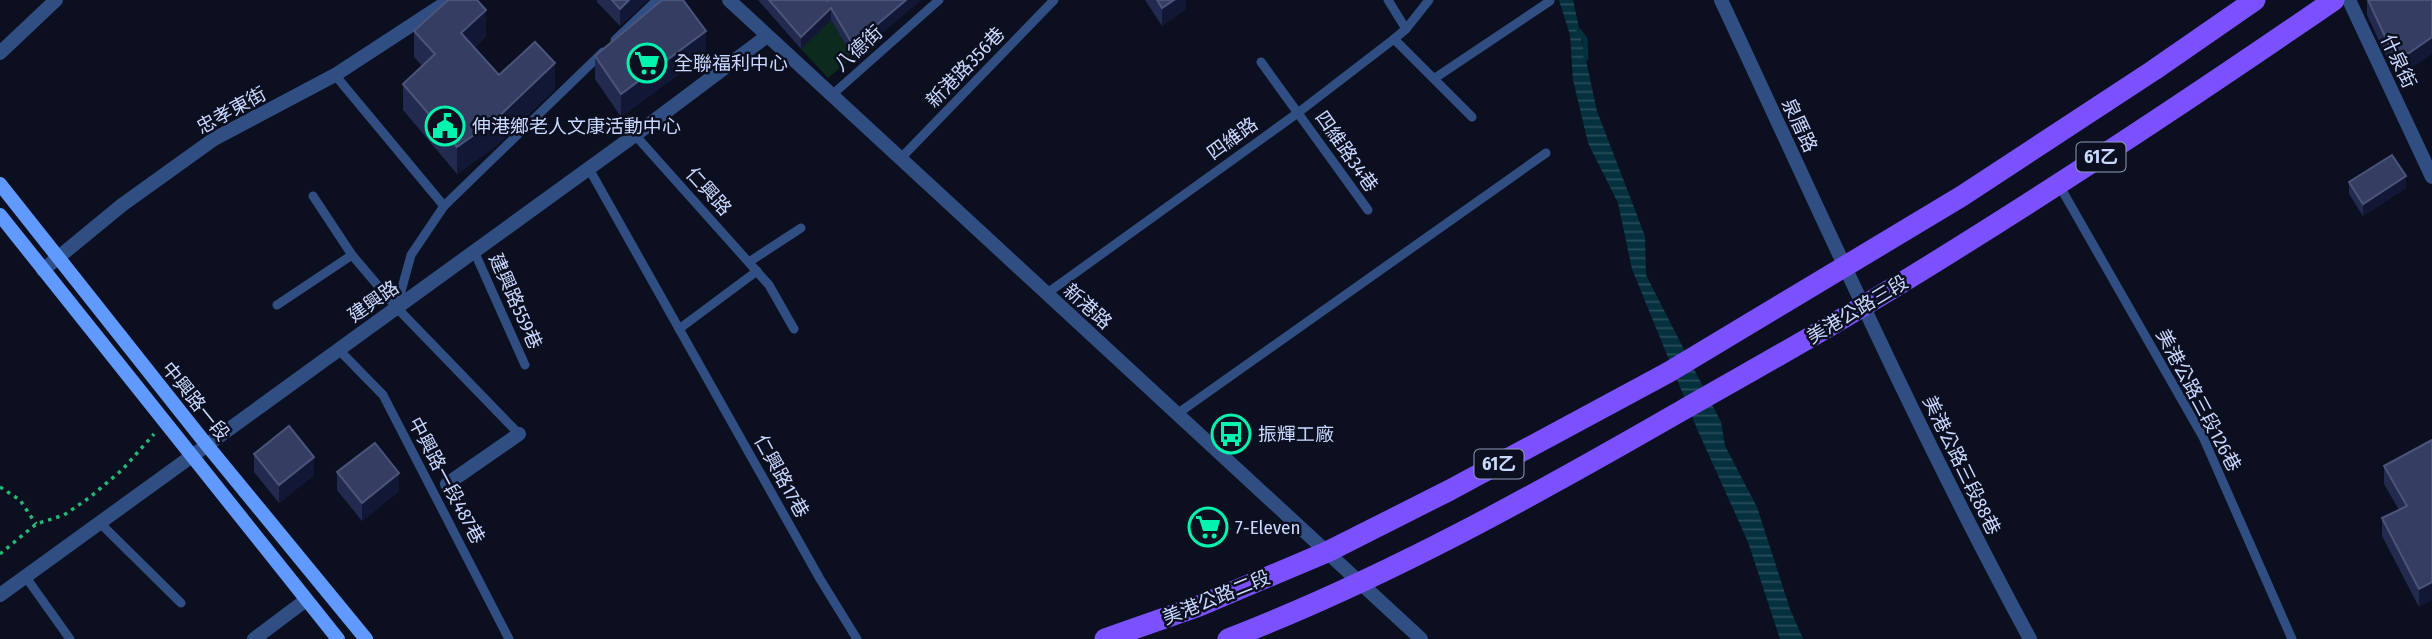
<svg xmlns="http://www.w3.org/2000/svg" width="2432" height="639" viewBox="0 0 2432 639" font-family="'Fira Sans Condensed','Noto Sans TC',sans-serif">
<defs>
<pattern id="water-rules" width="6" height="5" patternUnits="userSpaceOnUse" patternTransform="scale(1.75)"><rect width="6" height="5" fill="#05303e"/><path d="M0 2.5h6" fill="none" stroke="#284d5b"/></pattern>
</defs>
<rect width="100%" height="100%" fill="#0b0f1f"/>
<!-- grass -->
<path fill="#0d2a1e" d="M831,20L853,57L828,78L801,49Z"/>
<!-- water -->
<path fill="url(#water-rules)" d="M1559,0H1573L1597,111L1645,236L1646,275L1721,422L1725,446L1757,507L1790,609L1803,639H1780L1748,542L1698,431L1632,269L1618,203L1588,143L1573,80L1570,35Z"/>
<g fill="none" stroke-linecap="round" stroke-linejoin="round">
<!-- stream -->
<path stroke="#05303e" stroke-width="5" d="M1579,31L1585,39L1586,58"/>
<!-- path -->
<g stroke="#23b976" stroke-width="3.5" stroke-dasharray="3.5 5" stroke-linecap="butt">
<path d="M0,487L20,500L36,524"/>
<path d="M0,554L36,524L64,515L89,498L122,470L154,434"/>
</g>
<!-- service -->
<g stroke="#314e83" stroke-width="9">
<path d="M1388,0L1406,29"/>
<path d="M1394,39L1472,117"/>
<path d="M615,40L657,0"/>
<path d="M1261,62L1368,210"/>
<path d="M335,75L444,206"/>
<path d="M1435,78L1550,1"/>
<path d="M833,94L939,0"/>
<path d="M635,135L769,285L794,329"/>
<path d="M901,158L1054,0"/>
<path d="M588,167L820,579L857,639"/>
<path d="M2059,185L2203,437L2292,639"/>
<path d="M313,196L352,255L397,308L519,434"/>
<path d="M474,251L525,365"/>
<path d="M749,262L801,228"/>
<path d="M1046,294L1299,112L1394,39L1406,29L1429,0"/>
<path d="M277,305L352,255"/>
<path d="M397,306L411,255L444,206L603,52"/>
<path d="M679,329L757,271"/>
<path d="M338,349L383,395L509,639"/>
<path d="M1177,414L1546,153"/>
<path d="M99,522L181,603"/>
<path d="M25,576L70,639"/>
</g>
<!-- minor -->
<g stroke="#314e83" stroke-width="14">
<path d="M2349,0L2432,177"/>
<path d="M43,270L122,205L214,139L335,75L450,0"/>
<path d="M447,484L519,434"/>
<path d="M0,595L635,135L767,36"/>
<path d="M254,639L306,600"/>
</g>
<!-- tertiary -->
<g stroke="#314e83" stroke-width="14">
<path d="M729,0L1421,639"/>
<path d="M1721,0C1821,214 1917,431 2030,639"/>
<path d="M0,53L56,0"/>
</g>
<!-- secondary -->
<g stroke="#6099ff" stroke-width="14">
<path d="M0,184L206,444L366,639"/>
<path d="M0,215L338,639"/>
</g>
<!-- primary -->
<g stroke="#7a50ff" stroke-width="21">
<path d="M1105,639L1199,606L1327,552L1450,490L1669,372L1962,196L2154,70L2255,0"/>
<path d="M1228,639C1386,578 1535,495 1681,411C1742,376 1804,342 1865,305C2024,209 2180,106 2334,0"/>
</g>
</g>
<!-- wall -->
<g fill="#222a4f">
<path d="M597,0H648L620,26L597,2Z"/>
<path d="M758,0H827V1L829,0H921L853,57L831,20L801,49Z"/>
<path d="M1145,0H1186V9L1162,26Z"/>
<path d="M2367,0H2432L2399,77L2389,62L2367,15Z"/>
<path d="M414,31L486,36L474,48L499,75L555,89L495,147L457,174L403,110V84L422,66L414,57Z"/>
<path d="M706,54L621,117L595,79V56Z"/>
<path d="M2349,182L2406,188L2363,216L2349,194Z"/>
<path d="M2432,440L2419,607L2382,536V518L2399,510L2384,484V466Z"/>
<path d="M254,454L314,475L279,503L254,472Z"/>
<path d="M337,472L399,491L362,521L337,490Z"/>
</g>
<!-- shaded-wall -->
<g fill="#111734">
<path d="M629,0H648L620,26V9Z"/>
<path d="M906,0H921L853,57V45Z"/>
<path d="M1174,0H1186V9L1162,26V8Z"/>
<path d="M831,8V20L801,49V37Z"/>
<path d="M486,10V36L461,59V33Z"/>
<path d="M706,31V54L621,117V94Z"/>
<path d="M2432,37V54L2399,77V60Z"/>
<path d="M555,63V89L495,147L457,174V147Z"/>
<path d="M2406,176V188L2363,216V204Z"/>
<path d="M314,457V475L279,503V485Z"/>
<path d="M399,473V491L362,521V503Z"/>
<path d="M2432,582V600L2419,607V589Z"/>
</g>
<!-- building -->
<g fill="#343d62" stroke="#4b557b" stroke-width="2">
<path d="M448,0H477L486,10L461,33L499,75L535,42L555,63L495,120L457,147L403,84L435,54L414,31Z"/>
<path d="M612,0H629L620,9Z"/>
<path d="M662,0H683L706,31L621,94L595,56Z"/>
<path d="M769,0H827V1L829,0H906L853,45L831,8L801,37Z"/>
<path d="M1157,0H1174L1162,8Z"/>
<path d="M2368,0H2432V37L2399,60L2389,45Z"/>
<path d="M2392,155L2406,176L2363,204L2349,182Z"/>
<path d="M289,426L314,457L279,485L254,454Z"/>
<path d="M2432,440V582L2419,589L2382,518L2407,506L2384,466Z"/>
<path d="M375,443L399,473L362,503L337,472Z"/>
</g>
<!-- icons -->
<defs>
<symbol id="supermarket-ring" viewBox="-11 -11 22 22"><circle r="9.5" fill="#0b0f1f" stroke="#00f4ae" stroke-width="1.5"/><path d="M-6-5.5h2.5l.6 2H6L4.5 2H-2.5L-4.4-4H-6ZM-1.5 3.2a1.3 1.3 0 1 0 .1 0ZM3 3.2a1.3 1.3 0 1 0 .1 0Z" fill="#00f4ae"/></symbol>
<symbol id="civic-ring" viewBox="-11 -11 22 22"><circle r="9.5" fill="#0b0f1f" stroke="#00f4ae" stroke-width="1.5"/><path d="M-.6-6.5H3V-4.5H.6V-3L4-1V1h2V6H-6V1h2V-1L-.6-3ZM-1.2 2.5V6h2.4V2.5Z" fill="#00f4ae"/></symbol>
<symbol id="bus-ring" viewBox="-11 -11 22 22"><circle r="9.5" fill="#0b0f1f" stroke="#00f4ae" stroke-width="1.5"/><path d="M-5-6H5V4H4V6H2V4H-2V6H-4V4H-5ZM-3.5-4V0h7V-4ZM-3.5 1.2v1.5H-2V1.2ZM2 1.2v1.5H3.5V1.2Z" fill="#00f4ae"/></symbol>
</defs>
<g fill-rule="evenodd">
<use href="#supermarket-ring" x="625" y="41" width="44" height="44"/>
<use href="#civic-ring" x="423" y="104" width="44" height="44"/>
<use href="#bus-ring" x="1209" y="412" width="44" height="44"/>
<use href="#supermarket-ring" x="1186" y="505" width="44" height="44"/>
</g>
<g text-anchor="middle" stroke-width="5" stroke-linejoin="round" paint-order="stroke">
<!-- shield labels -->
<g fill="#0b0f1f" stroke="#909cbc" stroke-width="2">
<rect x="2076.5" y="142.5" width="49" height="29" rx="5"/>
<rect x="1474.5" y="449.5" width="49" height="29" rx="5"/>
</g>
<g font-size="18" font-weight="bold" fill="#c9d8ff">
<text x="2101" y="163">61乙</text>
<text x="1499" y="470">61乙</text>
</g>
<!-- street labels -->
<g font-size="19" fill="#c9d8ff" stroke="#0b0f1f">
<text transform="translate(858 48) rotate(-42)" y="7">八德街</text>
<text transform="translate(2399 61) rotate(65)" y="7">什泉街</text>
<text transform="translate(965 67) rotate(-46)" y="7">新港路356巷</text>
<text transform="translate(231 110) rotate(-29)" y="7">忠孝東街</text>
<text transform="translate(1800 125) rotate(65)" y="7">泉厝路</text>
<text transform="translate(1232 138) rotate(-36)" y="7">四維路</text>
<text transform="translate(1347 151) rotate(55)" y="7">四維路34巷</text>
<text transform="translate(709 191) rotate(48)" y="7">仁興路</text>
<text transform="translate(373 301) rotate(-35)" y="7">建興路</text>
<text transform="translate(516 301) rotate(66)" y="7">建興路559巷</text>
<text transform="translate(1088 306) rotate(42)" y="7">新港路</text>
<text transform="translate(1857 309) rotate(-31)" y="7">美港公路三段</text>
<text transform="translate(2199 400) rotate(62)" y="7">美港公路三段126巷</text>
<text transform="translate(196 401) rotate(51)" y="7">中興路一段</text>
<text transform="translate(1962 465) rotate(64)" y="7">美港公路三段88巷</text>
<text transform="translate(782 476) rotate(61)" y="7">仁興路17巷</text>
<text transform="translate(447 480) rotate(62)" y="7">中興路一段487巷</text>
<text transform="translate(1216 597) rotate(-22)" y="7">美港公路二段</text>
</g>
<!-- poi labels -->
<g font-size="19" fill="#c9d8ff" stroke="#0b0f1f" text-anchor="start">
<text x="674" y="70">全聯福利中心</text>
<text x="472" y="133">伸港鄉老人文康活動中心</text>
<text x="1258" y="441">振輝工廠</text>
<text x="1235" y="534">7-Eleven</text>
</g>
</g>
</svg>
